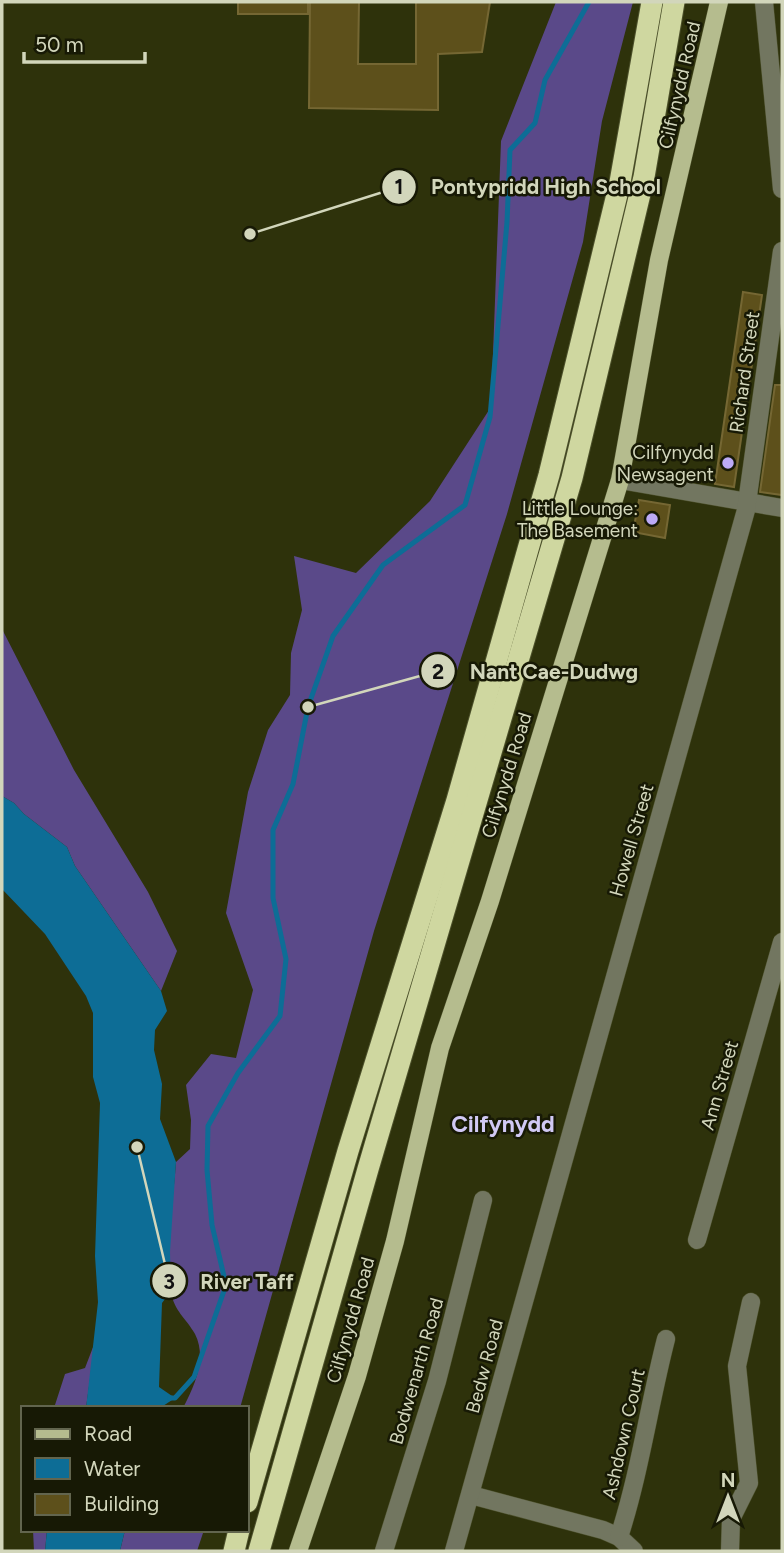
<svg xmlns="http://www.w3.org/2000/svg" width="784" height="1553" viewBox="0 0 784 1553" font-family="Figtree,sans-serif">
<rect width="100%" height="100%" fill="#2e320b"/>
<!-- forest -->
<g fill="#5a4989">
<path d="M556,2H633L602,121L583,242L507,514L374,931L240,1408H160L184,1406C195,1384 207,1358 195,1334C186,1318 174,1311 171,1292C165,1250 173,1204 176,1162L190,1149L191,1120L186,1085L211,1054L236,1058L253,990L226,913L248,792L268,730L290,695L291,653L302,610L294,556L356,573L430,501L491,407L501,141Z"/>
<path d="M2,629L74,770L148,892L177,951L161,991L75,866L67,847L24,814L14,803L2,796Z"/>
<path d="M95,1342L86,1408H54L65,1374L85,1368Z"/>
<path d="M33,1530H47L45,1551H34Z"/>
<path d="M125,1530H204L197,1551H120Z"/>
</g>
<!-- water -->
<g fill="#0d6d96">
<path d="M2,796L14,803L24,814L67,847L75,866L161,991L167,1011L155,1030L154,1050L162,1084L160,1119L176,1162L170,1252L171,1291L162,1303L159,1387L175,1398L160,1408H86L98,1302L95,1256L100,1103L93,1077V1013L86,996L45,934L2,889Z"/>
<path d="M47,1530H125L120,1551H45Z"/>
</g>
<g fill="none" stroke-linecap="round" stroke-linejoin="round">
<!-- stream -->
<path stroke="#0d6d96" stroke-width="5" d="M170,1398H175L194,1377L226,1285L212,1225L207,1170L208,1126L238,1073L280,1016L286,959L273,898V830L293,784L308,707L333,636L383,565L465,505L490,417L507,222L510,150L535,123L545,80L589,2"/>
</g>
<!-- building -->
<g fill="#5d501b" stroke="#756733" stroke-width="2">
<rect x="238" y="2" width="70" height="12"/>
<path d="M310,2H359L358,64H416V2H490L482,52L438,54V110L309,108Z"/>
<path d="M743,292L762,295L734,487L715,484Z"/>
<path d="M775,385H782V495L760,492Z"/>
<path d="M639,500L670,505L665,538L633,532Z"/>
</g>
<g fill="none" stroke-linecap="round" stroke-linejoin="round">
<defs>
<g id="minor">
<path d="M764,2L782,189"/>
<path d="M620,480L782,508"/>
<path d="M697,1240L782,942"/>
<path d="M471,1495L603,1530L619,1537L634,1551"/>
<path d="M619,1537C640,1472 649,1405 666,1339"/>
<path d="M384,1551L437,1381L483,1200"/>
<path d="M454,1551L746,510L782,251"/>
<path d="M730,1551L731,1519L749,1483L737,1366L751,1302"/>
</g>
<path id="major" d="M298,1551L357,1376L395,1241L440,1048L490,901L620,480L659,260L719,2"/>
<g id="highway">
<path d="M247,1502L348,1151L457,800L549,475L620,182L652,2"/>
<path d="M234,1551L239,1530"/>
<path d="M259,1551L368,1169L572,478L644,177L674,2"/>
</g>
</defs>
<!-- minor casing -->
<use href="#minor" stroke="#4c502b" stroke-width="19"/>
<!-- major casing -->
<use href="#major" stroke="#4c502b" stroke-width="19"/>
<!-- highway casing -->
<use href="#highway" stroke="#4c502b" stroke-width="23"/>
<!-- minor -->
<use href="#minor" stroke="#727660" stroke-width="18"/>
<!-- major -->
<use href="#major" stroke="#b5bc8e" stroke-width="18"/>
<!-- highway -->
<use href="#highway" stroke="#cfd7a0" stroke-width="21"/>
</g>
<!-- markers -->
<g fill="#bcaaf6" stroke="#171905" stroke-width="2.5">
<circle cx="728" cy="463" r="7"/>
<circle cx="652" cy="519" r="7"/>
</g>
<g text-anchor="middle" stroke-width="5" stroke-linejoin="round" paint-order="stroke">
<!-- street labels -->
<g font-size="19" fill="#d2d6bb" stroke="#171905">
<text transform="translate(679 85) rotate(-77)" y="7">Cilfynydd Road</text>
<text transform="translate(744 372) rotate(-82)" y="7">Richard Street</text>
<text transform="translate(506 775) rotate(-73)" y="7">Cilfynydd Road</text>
<text transform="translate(631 840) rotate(-74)" y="7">Howell Street</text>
<text transform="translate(719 1085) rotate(-74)" y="7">Ann Street</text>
<text transform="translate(350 1320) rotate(-74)" y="7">Cilfynydd Road</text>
<text transform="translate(484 1366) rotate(-75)" y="7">Bedw Road</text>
<text transform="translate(416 1371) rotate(-74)" y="7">Bodwenarth Road</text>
<text transform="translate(623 1434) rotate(-77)" y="7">Ashdown Court</text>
</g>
<!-- poi labels -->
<g font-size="19" fill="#d2d6bb" stroke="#171905" text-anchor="end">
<text x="714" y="459">Cilfynydd<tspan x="714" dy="22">Newsagent</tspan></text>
<text x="638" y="515">Little Lounge:<tspan x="638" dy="22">The Basement</tspan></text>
</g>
<!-- quarter labels -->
<g font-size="23" font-weight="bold" fill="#d1c9f4" stroke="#171905">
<text x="503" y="1132">Cilfynydd</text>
</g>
</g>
<!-- callouts -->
<path fill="none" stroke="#d2d6bb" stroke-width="2.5" d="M250 234L399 187M308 707L438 671M137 1147L169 1281"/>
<g fill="#d2d6bb" stroke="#171905" stroke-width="2.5">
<circle cx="250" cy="234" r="7"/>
<circle cx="308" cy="707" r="7"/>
<circle cx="137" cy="1147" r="7"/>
<circle cx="399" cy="187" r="18"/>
<circle cx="438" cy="671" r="18"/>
<circle cx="169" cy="1281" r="18"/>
</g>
<g font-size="21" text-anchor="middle" font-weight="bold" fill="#111">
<text x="399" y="194">1</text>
<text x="438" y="679">2</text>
<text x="169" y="1289">3</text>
</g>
<g font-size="21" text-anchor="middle" font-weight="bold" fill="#d2d6bb" stroke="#171905" stroke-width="5" stroke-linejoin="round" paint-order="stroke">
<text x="546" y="194">Pontypridd High School</text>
<text x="554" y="679">Nant Cae-Dudwg</text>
<text x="247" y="1289">River Taff</text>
</g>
<!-- border -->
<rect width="784" height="1553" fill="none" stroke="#d2d6bb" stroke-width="7"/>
<!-- legend -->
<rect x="21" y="1406" width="228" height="126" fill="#171905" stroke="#62654e" stroke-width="2"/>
<rect x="35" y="1429" width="35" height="10" fill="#b5bc8e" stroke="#62654e" stroke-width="2"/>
<text x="84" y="1441" font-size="21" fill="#d2d6bb">Road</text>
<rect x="35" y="1458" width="35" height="21" fill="#0d6d96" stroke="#62654e" stroke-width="2"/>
<text x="84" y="1476" font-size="21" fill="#d2d6bb">Water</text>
<rect x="35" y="1494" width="35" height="21" fill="#5d501b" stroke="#62654e" stroke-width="2"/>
<text x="84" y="1511" font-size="21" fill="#d2d6bb">Building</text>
<!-- north arrow -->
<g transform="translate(728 1497)" stroke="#171905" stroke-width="5" paint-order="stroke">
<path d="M0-5L12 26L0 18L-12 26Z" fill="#d2d6bb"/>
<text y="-10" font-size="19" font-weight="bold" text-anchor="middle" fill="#d2d6bb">N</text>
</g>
<!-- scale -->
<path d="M24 52v10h121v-10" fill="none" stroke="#d2d6bb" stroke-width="3.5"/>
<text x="35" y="52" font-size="21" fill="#d2d6bb" stroke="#171905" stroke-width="5" paint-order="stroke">50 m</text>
</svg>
